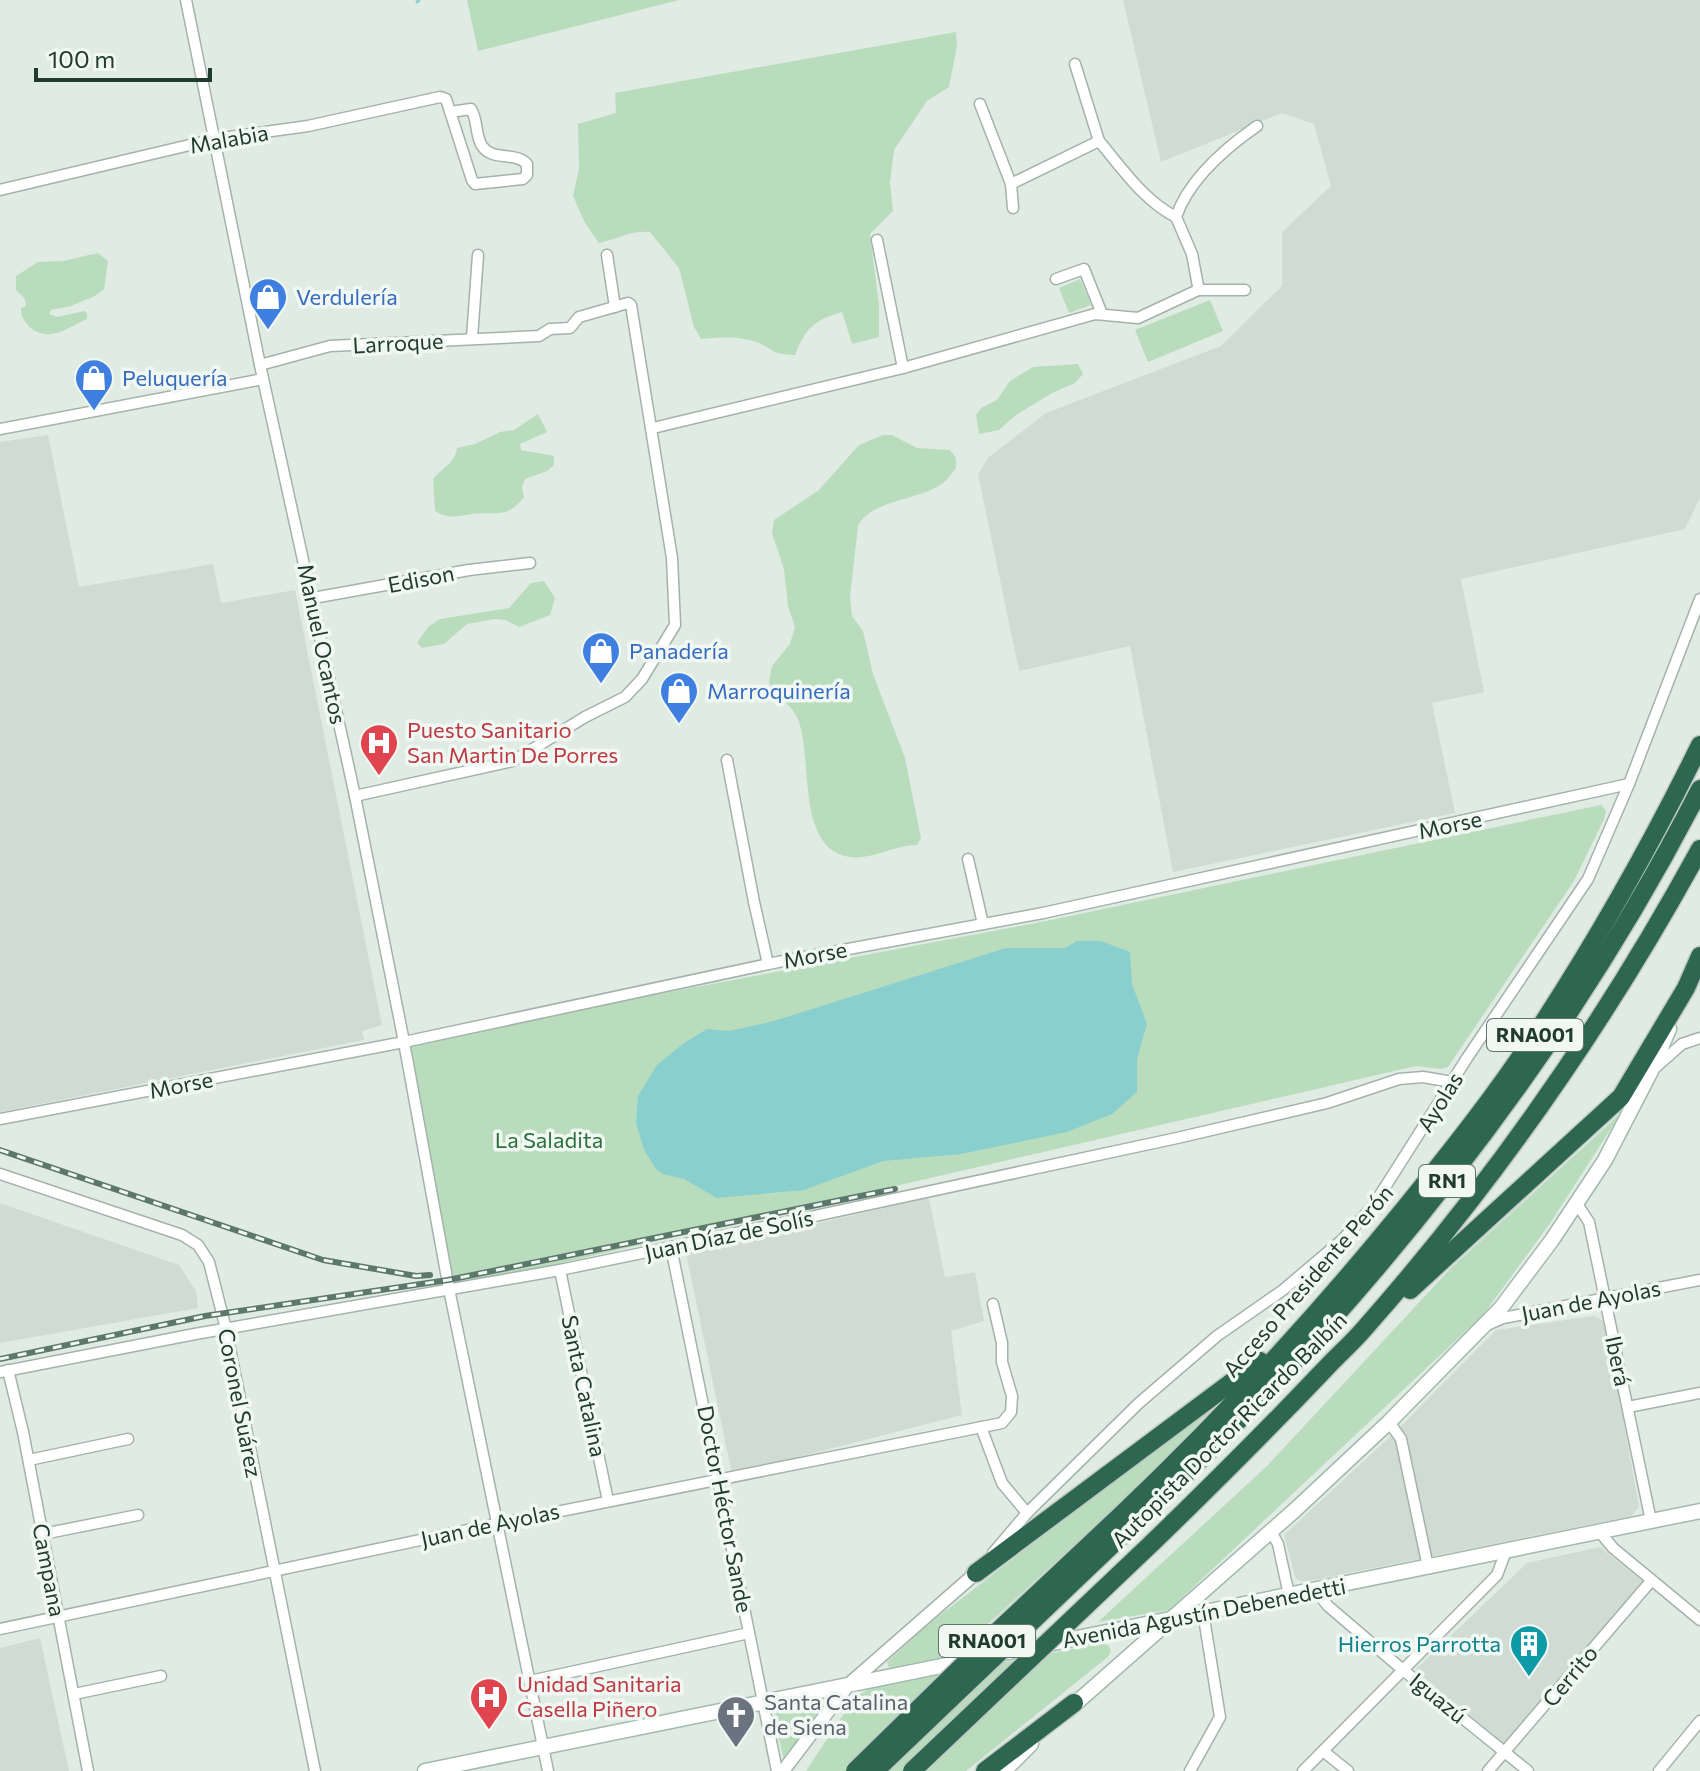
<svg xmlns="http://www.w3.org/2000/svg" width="1700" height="1771" viewBox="0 0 1700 1771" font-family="Commissioner,sans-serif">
<rect width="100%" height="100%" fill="#e0ebe4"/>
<!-- built -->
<g fill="#cfdbd3">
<path d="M1123,0H1700V498L1685,529L1461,579L1484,692L1432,703L1455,813L1173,872L1130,646L1019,671L978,474L989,457L1046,413L1221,346L1282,286V232L1331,186L1314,124L1282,113L1161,162Z"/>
<path d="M48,435L79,587L213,564L221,603L295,590L382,1025L362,1031L364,1040L0,1112V442Z"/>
<path d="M929,1198L945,1277L975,1272L984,1321L951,1331L962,1415L732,1474L686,1253Z"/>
<path d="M0,1203L179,1265L196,1291L198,1308L0,1343Z"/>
<path d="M1594,1316L1606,1322L1639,1507L1631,1516L1304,1582L1296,1579L1284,1535L1393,1434L1496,1330Z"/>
<path d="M1600,1547L1643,1582L1506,1745L1415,1670L1527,1563Z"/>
<path d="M40,1638L69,1771H0V1648Z"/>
</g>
<!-- green -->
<g fill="#b9dcbd">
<path d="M467,0H679L478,51Z"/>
<path d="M956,32L957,46L949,87L927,101L894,150L890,183L893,211L870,234L879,306V337L852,344L842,312C814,320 805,329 795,355C772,354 777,352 759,343C742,336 719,337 701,339L694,327L679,268L650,232C632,230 617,239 599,243L585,223L573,196L579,169L578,124L616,113L615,93Z"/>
<path d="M98,253L108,261L104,289L95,296L71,306L51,310L49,314L57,317L84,311L87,313V319C76,324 62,333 51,334C35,336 20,322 21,308L26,306L25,299L16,290V276L38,262L63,261Z"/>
<path d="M1080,279L1091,305L1069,313L1059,288Z"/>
<path d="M1210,300L1223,331L1148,362L1135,330Z"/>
<path d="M1078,364L1083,374L1075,383L1052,393L1016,415L999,430L979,434L976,415L981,408L997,400L1010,381L1033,367Z"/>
<path d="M538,414L547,432L520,444L521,450L554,456V465L547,471L525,479L522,487L524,497C506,520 497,511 472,514C456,516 449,520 435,511L433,479C441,469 456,462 457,448L475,444L500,432L514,430Z"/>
<path d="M883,435H892L917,448L950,450L956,458V468C952,473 948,479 943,483C919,501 871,499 858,526L850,597L852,616L863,631L873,674L905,758L921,838L917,845C893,845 873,860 850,857C793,849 815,750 796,715C789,702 774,696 769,682L772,666L790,644L795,627L788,606L784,569L772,533L774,520L819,490L859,445Z"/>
<path d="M544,581L555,598L550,615L519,627L506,620L495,619L467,624L444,644L422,648L417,643L428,627L440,619L509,608L531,583Z"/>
<path d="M1601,805L1606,811L1604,819L1574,881L1448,1067L1441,1069L1416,1066L449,1289L404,1042L1046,921Z"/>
<path d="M1621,1113L1551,1222L1483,1315L1169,1610L1098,1622L1267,1466L1452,1267Z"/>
<path d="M1230,1391L1132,1492L954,1655L889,1668L887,1662L926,1626Z"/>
<path d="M1102,1643L1108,1645L1111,1650L1109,1656L966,1771H806L854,1698L869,1689Z"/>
<path d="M818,1701L821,1707L784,1761L774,1716L779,1711Z"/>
</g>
<!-- water -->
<path fill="#89cfce" d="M1077,941H1101L1130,952L1132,984L1147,1024L1137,1059V1092L1112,1114L1067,1132L961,1154L883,1161L804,1190L717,1198L684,1179L663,1174L656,1169L644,1150L636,1123L638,1096L657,1065L684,1043L707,1029L729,1031L774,1021L1006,948H1065Z"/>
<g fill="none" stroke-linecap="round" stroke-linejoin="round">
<!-- stream -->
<path stroke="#89cfce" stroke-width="3" d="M417,2L419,0"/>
<defs>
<g id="minor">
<path d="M186,0L260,365L355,796L404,1042L449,1289L548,1771"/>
<path d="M1075,64L1099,141"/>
<path d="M980,104L1011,184L1013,208"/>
<path d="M1011,184L1099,141C1122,168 1144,201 1176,217"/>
<path d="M0,190L215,139L308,126L440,97L446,99L472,180L475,184L523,179L527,175V164C515,151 493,162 482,146C475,135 478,120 471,109L450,112"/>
<path d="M877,240L903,368"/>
<path d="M607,255L615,307"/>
<path d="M1056,279L1084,269L1102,314"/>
<path d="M1198,290H1245"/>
<path d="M472,338L478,255"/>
<path d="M260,365L330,346L539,336L550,329L570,328L579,317L628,303L631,305L672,558L675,625L642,679L625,697L585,717L513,761L355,796"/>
<path d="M653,428L903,368L1095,314L1138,318L1198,290V286L1192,254L1176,217C1189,179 1224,149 1257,126"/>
<path d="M0,429L263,379"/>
<path d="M313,598L469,570L530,563"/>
<path d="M727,760L754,902L768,964"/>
<path d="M968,859L983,924"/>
<path d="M1656,1067L1682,1044L1700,1038"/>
<path d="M0,1119L404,1042L778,962L1043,913L1629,784"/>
<path d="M0,1174L182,1235L198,1245L209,1262L226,1329L315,1771"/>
<path d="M1577,1204L1589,1222L1651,1521"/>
<path d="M671,1247L777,1771"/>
<path d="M560,1270L608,1501"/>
<path d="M1487,1325L1503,1318L1700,1280"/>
<path d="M8,1370L23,1432L88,1771"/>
<path d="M0,1372L195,1334L560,1270L671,1247L1177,1138L1327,1103L1399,1079L1423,1077L1452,1082"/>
<path d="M1628,1407L1700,1393"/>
<path d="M1389,1422L1401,1439L1428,1567"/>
<path d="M981,1427L1002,1483L1027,1513"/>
<path d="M29,1460L128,1439"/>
<path d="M1271,1531L1278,1544L1289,1595"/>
<path d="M1599,1531L1613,1548L1700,1620"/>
<path d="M43,1534L138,1515"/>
<path d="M993,1553L1027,1513L1139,1403L1217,1336L1283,1290L1342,1240L1373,1206L1467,1058L1588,879L1629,784L1700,599"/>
<path d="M1315,1590L1328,1606L1403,1670L1528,1771"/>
<path d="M0,1629L496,1524L1002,1423L1011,1412L1012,1396L1002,1362V1343L993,1304"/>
<path d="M530,1681L749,1633"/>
<path d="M74,1694L161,1676"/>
<path d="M1323,1751L1348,1771"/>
<path d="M1190,1771L1220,1717L1203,1612"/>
<path d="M1303,1771L1497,1575L1506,1551"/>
<path d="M1488,1771L1651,1581"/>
<path d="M1659,1771L1700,1721"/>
</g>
<path id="tertiary" d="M783,1771L849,1684L976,1573"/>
<g id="secondary">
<path d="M999,1654L1700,1511"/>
<path d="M1067,1711L1295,1510L1389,1422L1501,1308L1552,1240L1605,1160L1651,1071L1669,1029"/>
<path d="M425,1771L971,1660"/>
<path d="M1004,1771L1031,1744"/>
</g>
<g id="motorway">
<path d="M1410,1290L1621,1097L1686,988L1700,956"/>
<path d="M1122,1514C1223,1418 1317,1316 1405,1208C1452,1150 1499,1091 1539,1029C1599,937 1652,843 1700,745"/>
<path d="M1133,1525C1358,1311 1558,1066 1700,789"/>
<path d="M1151,1544C1211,1486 1269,1428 1326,1368C1338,1355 1352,1343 1364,1329C1494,1182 1606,1021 1700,849"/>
<path d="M976,1573L1260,1361"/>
<path d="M985,1771L1074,1703"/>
</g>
</defs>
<!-- minor casing -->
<use href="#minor" stroke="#a3b3aa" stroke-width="13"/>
<!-- tertiary casing -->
<use href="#tertiary" stroke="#a3b3aa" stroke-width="15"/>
<!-- secondary casing -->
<use href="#secondary" stroke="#a2b9ad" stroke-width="17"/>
<!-- motorway casing -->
<use href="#motorway" stroke="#c1c8c5" stroke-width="21"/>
<!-- minor -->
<use href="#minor" stroke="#fff" stroke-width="10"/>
<!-- tertiary -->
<use href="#tertiary" stroke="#fff" stroke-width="12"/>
<!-- secondary -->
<use href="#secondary" stroke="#fff" stroke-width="14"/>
<!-- motorway -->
<use href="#motorway" stroke="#2e6751" stroke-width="18"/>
<defs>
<g id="rail">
<path d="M0,1150L323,1260L416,1276L430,1275"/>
<path d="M0,1359L205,1316L448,1280L895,1189"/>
</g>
</defs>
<!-- rail casing -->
<use href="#rail" stroke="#5c776b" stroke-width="6"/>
<!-- rail -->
<use href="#rail" stroke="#f1f8f3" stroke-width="3" stroke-dasharray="9" stroke-linecap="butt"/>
<defs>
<g id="motorway-bridge">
<path d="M855,1771L1000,1629L1122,1514"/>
<path d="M875,1771L1133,1525"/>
<path d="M912,1771L1151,1544"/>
</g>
</defs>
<!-- motorway-bridge casing -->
<use href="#motorway-bridge" stroke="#c1c8c5" stroke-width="21" stroke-linecap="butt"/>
<!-- motorway-bridge -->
<use href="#motorway-bridge" stroke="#2e6751" stroke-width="18"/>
</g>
<!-- icons -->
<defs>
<symbol id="shop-pin" viewBox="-11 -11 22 30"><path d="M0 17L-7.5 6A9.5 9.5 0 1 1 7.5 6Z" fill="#3f7fe0" stroke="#f1f8f3"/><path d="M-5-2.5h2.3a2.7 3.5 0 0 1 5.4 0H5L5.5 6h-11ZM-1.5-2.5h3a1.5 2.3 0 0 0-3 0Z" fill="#fff"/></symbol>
<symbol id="hospital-pin" viewBox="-11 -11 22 30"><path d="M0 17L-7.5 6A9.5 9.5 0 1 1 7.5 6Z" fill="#e0444e" stroke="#f1f8f3"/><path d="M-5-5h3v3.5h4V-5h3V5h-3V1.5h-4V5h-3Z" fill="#fff"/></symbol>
<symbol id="building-pin" viewBox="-11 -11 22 30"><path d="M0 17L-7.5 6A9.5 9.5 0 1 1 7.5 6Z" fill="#0f9aa8" stroke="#f1f8f3"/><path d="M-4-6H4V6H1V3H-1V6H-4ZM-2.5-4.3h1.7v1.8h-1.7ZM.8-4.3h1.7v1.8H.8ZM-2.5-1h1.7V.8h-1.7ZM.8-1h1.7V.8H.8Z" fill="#fff"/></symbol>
<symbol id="church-pin" viewBox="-11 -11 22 30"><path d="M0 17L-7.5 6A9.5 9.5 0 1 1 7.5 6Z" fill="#6b7280" stroke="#f1f8f3"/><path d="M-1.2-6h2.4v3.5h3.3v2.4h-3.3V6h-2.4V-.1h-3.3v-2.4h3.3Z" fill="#fff"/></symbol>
</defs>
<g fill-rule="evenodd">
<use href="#shop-pin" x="246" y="275" width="44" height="60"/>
<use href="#shop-pin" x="72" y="356" width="44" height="60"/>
<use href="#shop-pin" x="579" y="629" width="44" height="60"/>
<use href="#shop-pin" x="657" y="669" width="44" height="60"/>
<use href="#hospital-pin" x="357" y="721" width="44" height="60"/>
<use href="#building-pin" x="1507" y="1622" width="44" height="60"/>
<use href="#hospital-pin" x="467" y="1675" width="44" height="60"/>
<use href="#church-pin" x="714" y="1693" width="44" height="60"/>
</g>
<g text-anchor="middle" stroke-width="7" stroke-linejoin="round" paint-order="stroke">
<!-- shield labels -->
<g fill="#f1f8f3" stroke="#5f746a" stroke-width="2">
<rect x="1487" y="1019" width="96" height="32" rx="6"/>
<rect x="1419" y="1165" width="56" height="32" rx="6"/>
<rect x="939" y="1625" width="96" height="32" rx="6"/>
</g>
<g font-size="20" font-weight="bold" fill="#213b30">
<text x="1535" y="1042">RNA001</text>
<text x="1447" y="1188">RN1</text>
<text x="987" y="1648">RNA001</text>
</g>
<!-- street labels -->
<g font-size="22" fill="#213b30" stroke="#f1f8f3">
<text transform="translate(229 139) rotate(-10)" y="8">Malabia</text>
<text transform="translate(398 343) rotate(-3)" y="8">Larroque</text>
<text transform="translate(421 579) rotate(-11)" y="8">Edison</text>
<text transform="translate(322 644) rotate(78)" y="8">Manuel Ocantos</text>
<text transform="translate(1450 825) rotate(-12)" y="8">Morse</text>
<text transform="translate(815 955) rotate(-11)" y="8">Morse</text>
<text transform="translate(181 1085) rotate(-11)" y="8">Morse</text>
<text transform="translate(1440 1102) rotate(-58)" y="8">Ayolas</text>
<text transform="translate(729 1235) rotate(-12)" y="8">Juan Díaz de Solís</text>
<text transform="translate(1308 1281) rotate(-49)" y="8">Acceso Presidente Perón</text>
<text transform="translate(1591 1301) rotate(-11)" y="8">Juan de Ayolas</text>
<text transform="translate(1618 1361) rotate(78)" y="8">Iberá</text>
<text transform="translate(584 1386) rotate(78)" y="8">Santa Catalina</text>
<text transform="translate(240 1403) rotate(79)" y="8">Coronel Suárez</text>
<text transform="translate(1229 1430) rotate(-45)" y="8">Autopista Doctor Ricardo Balbín</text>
<text transform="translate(725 1509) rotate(79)" y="8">Doctor Héctor Sande</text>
<text transform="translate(490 1525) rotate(-12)" y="8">Juan de Ayolas</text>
<text transform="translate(49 1570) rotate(79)" y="8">Campana</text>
<text transform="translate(1204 1613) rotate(-11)" y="8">Avenida Agustín Debenedetti</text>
<text transform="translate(1570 1676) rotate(-50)" y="8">Cerrito</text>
<text transform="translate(1438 1698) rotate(39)" y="8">Iguazú</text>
</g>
<!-- shop labels -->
<g font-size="22" fill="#366cbe" stroke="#f1f8f3" text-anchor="start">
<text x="296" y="305">Verdulería</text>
<text x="122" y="386">Peluquería</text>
<text x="629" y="659">Panadería</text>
<text x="707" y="699">Marroquinería</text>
</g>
<!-- health labels -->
<g font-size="22" fill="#be3a42" stroke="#f1f8f3" text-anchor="start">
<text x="407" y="738">Puesto Sanitario<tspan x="407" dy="25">San Martin De Porres</tspan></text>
<text x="517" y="1692">Unidad Sanitaria<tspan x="517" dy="25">Casella Piñero</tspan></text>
</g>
<!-- park labels -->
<g font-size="22" fill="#2c713b" stroke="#f1f8f3">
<text x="549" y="1148">La Saladita</text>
</g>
<!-- culture labels -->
<g font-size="22" fill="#0d838f" stroke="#f1f8f3" text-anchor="end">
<text x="1501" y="1652">Hierros Parrotta</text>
</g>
<!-- worship labels -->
<g font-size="22" fill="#5b616d" stroke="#f1f8f3" text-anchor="start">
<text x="764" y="1710">Santa Catalina<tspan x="764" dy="25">de Siena</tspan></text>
</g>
</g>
<!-- scale -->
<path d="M36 68v12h174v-12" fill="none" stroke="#213b30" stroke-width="4"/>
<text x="48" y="68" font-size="24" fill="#213b30" stroke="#f1f8f3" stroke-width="6" paint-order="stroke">100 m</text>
</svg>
